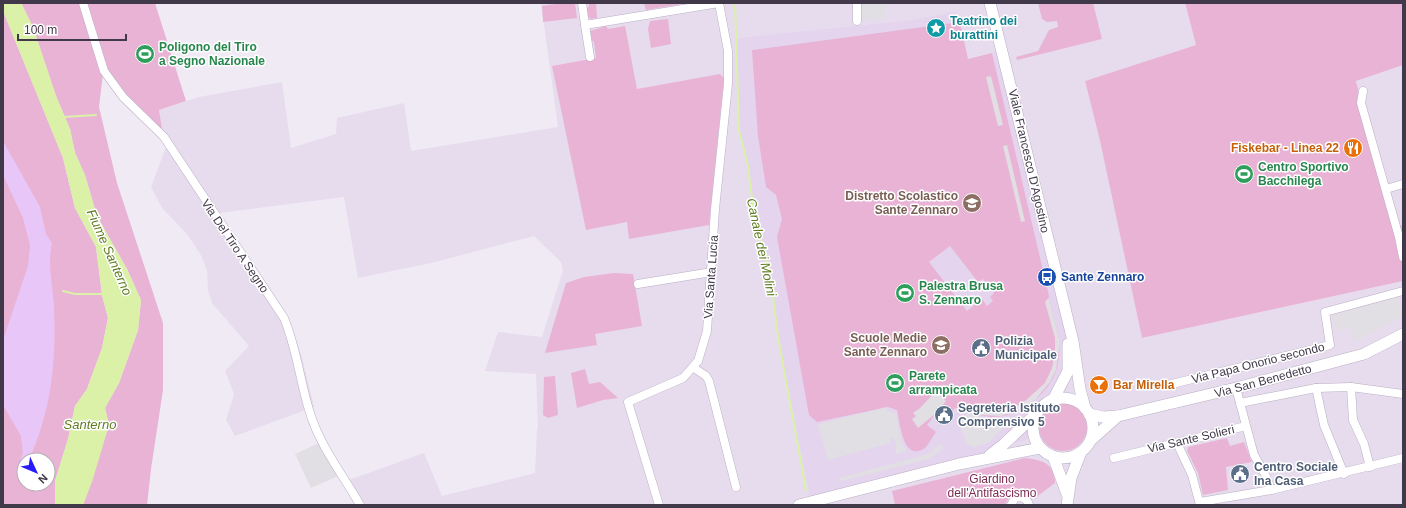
<svg xmlns="http://www.w3.org/2000/svg" width="1406" height="508" viewBox="0 0 1406 508" font-family="Helvetica,sans-serif">
<rect width="100%" height="100%" fill="#f0eaf5"/>
<!-- residential -->
<g fill="#e6dced" fill-rule="evenodd">
<path d="M541,3H1185L1196,45L1085,81L1100,141L1142,338L1403,281V505H357L346,481L424,453L442,496L535,473L537,429L538,428L536,374L485,371L498,332L542,337L563,270L561,262L534,236L431,263L358,278L344,197L219,213L289,318L302,357L314,407L235,436L226,420L234,394L225,371L249,346L212,303L208,290L207,270L201,255L187,234L162,208L151,187L166,147L159,110L199,97L282,82L291,148L336,134L337,118L404,103L411,151L558,127ZM957,11L968,59L992,53L1000,43L1068,380L1062,408L788,382L779,341L767,266L758,231L738,119L736,38L910,20Z"/>
<path d="M1403,65V225L1395,228L1356,80Z"/>
</g>
<!-- education -->
<path fill="#e4d4ee" d="M957,11L968,59L992,53L1000,43L1070,347L1068,380L1058,426L1023,441L916,473L810,497L779,341L767,266L758,231L738,119L736,38L910,20Z"/>
<!-- green -->
<g fill="#e9b3d6" fill-rule="evenodd">
<path d="M21,3H155L186,101L159,110L163,134L127,95L104,65L99,107L117,183L163,323V390L151,469L147,505H83L109,425L105,408L119,383L138,330L141,300L127,269L97,216L85,175L75,153L70,129L56,96L33,27Z"/>
<path d="M562,3H575L577,18L543,22L542,6Z"/>
<path d="M588,3H596L597,18L591,19L587,16L586,9L589,6Z"/>
<path d="M644,3H687L646,10Z"/>
<path d="M1038,3H1093L1102,39L1017,60L1016,57L1038,51L1049,30L1058,27L1057,21L1047,22L1042,19Z"/>
<path d="M1185,3H1403V65L1356,81L1395,228L1403,225V281L1142,338L1100,141L1085,81L1196,45Z"/>
<path d="M3,11L63,158L75,208L96,247L102,295L108,318L102,348L87,389L75,406L68,439L55,481V505H3ZM24,460H48V484H24Z"/>
<path d="M668,19L671,44L651,48L648,29L650,21Z"/>
<path d="M960,22L968,59L992,53L1060,343C1059,352 1059,362 1056,371C1047,396 1018,418 991,417C979,416 967,412 955,408L952,412L942,405L927,425L936,432C933,436 929,444 925,448C903,463 900,423 897,410L888,407L817,422L809,415L777,237L782,219L776,195L766,187L758,136L752,50ZM950,246L978,282L983,279L994,293L990,297L993,301L987,306L982,299L967,311L929,262Z"/>
<path d="M606,26L608,29L625,26L637,89L720,74L724,78L709,225L629,239L627,222L586,230L552,66L596,58L594,42L591,40L590,31Z"/>
<path d="M614,273L633,274L642,326L595,334L597,345L545,353L566,283L584,277Z"/>
<path d="M585,369L589,384L600,382L618,398L603,400L577,408L571,373Z"/>
<path d="M555,376L558,415L548,418L543,415L544,377Z"/>
<circle cx="1063" cy="427" r="24"/>
<path d="M1227,438L1230,446L1244,442L1252,462L1226,467L1228,490L1203,495L1198,473L1187,451L1188,447Z"/>
<path d="M1025,458C1042,460 1055,463 1055,483L1035,498L1030,490L1023,488C1014,492 1009,496 1005,505H895L892,491Z"/>
</g>
<!-- sand -->
<path fill="#e9c6f8" d="M3,141L40,207L46,234L52,243C47,264 53,286 54,307C56,363 52,408 29,460H24V468L18,466L23,453L21,436L3,405V340L28,266L30,245L23,218L3,175Z"/>
<!-- parking -->
<g fill="#e1dee4">
<path d="M857,3H885L886,18L857,21Z"/>
<path d="M991,76L1003,125L998,126L986,77Z"/>
<path d="M1007,145L1025,221L1021,222L1003,146Z"/>
<path d="M1049,297L1060,343L1056,370L1050,382L1036,399L1024,408L1001,416L978,415L976,410L991,411L1014,407L1025,401L1045,383L1052,368L1055,353V338L1045,302Z"/>
<path d="M1398,298L1402,316L1355,342L1351,327L1335,331L1333,314Z"/>
<path d="M936,391L946,401L935,414L918,428L912,419L916,416L913,413L920,408Z"/>
<path d="M887,407L888,411L896,414L902,443L907,451L896,454V443L894,438H891V443L828,460L818,424Z"/>
<path d="M966,414L992,419L1013,417L1014,418L988,443L974,447L966,444L960,425Z"/>
<path d="M319,443L338,476L311,488L295,454Z"/>
<path d="M941,443L943,449L929,459L838,482L839,478L928,454Z"/>
</g>
<!-- water -->
<path fill="#daf1a7" d="M3,3H21L33,27L56,96L70,129L75,153L85,175L97,216L127,269L141,300L138,330L119,383L105,408L109,425L92,482L83,505H55V481L68,439L75,406L87,389L102,348L108,318L102,295L96,247L75,208L63,158L3,11Z"/>
<g fill="none" stroke-linecap="round" stroke-linejoin="round">
<!-- stream -->
<g stroke="#daf1a7" stroke-width="2">
<path d="M735,3L739,131L748,166L754,214L770,272L778,337L806,490"/>
<path d="M63,117L96,115"/>
<path d="M63,291L75,294H103"/>
</g>
<defs>
<g id="minor">
<path d="M83,3L104,71L123,97L164,137L284,318C297,349 300,382 310,413C320,446 343,475 360,505"/>
<path d="M582,3L585,25L719,3"/>
<path d="M857,3V21"/>
<path d="M585,25L590,57"/>
<path d="M1363,91L1361,103L1399,237L1403,257"/>
<path d="M1386,189L1403,184"/>
<path d="M638,284L712,272"/>
<path d="M694,368L706,376L709,381L736,487"/>
<path d="M1168,385L1330,345L1325,312L1403,291"/>
<path d="M1351,387L1353,420L1364,444L1370,467"/>
<path d="M1236,388L1254,455L1265,474L1271,490"/>
<path d="M1316,388L1324,425L1344,474"/>
<path d="M1240,403L1316,388L1351,387L1403,394"/>
<path d="M1177,443L1192,475L1200,505"/>
<path d="M1114,458L1246,426"/>
<path d="M1200,502L1271,490L1403,458"/>
<path d="M659,505L628,402L683,378L698,361L707,331L715,209L728,84V51L719,3"/>
<path d="M1011,505L1015,498C1022,496 1027,498 1029,505"/>
</g>
<g id="tertiary">
<path d="M990,3L1073,341L1080,389L1085,408"/>
<circle cx="1063" cy="428" r="30"/>
<path d="M1053,400L1068,371V344"/>
<path d="M1089,414L1103,417L1118,416L1236,388L1364,354L1403,334"/>
<path d="M1090,441L1118,416"/>
<path d="M990,455L1004,444L1037,413"/>
<path d="M1053,456L1067,494"/>
<path d="M799,505L959,464L1040,448"/>
<path d="M1067,505L1071,478L1081,452"/>
</g>
</defs>
<!-- minor casing -->
<use href="#minor" stroke="#baafc4" stroke-width="9"/>
<!-- tertiary casing -->
<use href="#tertiary" stroke="#baafc4" stroke-width="12"/>
<!-- minor -->
<use href="#minor" stroke="#fff" stroke-width="8"/>
<!-- tertiary -->
<use href="#tertiary" stroke="#fff" stroke-width="11"/>
</g>
<!-- icons -->
<defs>
<symbol id="sight-disc" viewBox="-11 -11 22 22"><circle r="9.5" fill="#0f9aa8" stroke="#fff"/><path d="M0-6L1.8-2.2L6-1.7L2.9 1.2L3.7 5.4L0 3.3L-3.7 5.4L-2.9 1.2L-6-1.7L-1.8-2.2Z" fill="#fff"/></symbol>
<symbol id="stadium-disc" viewBox="-11 -11 22 22"><circle r="9.5" fill="#2e9e5b" stroke="#fff"/><path d="M0-5a6.5 5 0 1 0 0 10a6.5 5 0 1 0 0-10ZM-3.5-1.8h7v3.6h-7Z" fill="#fff"/></symbol>
<symbol id="restaurant-disc" viewBox="-11 -11 22 22"><circle r="9.5" fill="#e8710a" stroke="#fff"/><path d="M-5-6h1v4h1v-4h1v4h1v-4h1v5L-1.5 .5V6h-2V.5L-5-1ZM5-6V6H3V1.5H1.5Q1.5-4 5-6Z" fill="#fff"/></symbol>
<symbol id="school-disc" viewBox="-11 -11 22 22"><circle r="9.5" fill="#8d6e63" stroke="#fff"/><path d="M0-5L7-2L0 1L-7-2ZM-4 1L0 2.5L4 1V4Q0 6-4 4Z" fill="#fff"/></symbol>
<symbol id="bus-disc" viewBox="-11 -11 22 22"><circle r="9.5" fill="#1a4fb4" stroke="#fff"/><path d="M-5-6H5V4H4V6H2V4H-2V6H-4V4H-5ZM-3.5-4V0h7V-4ZM-3.5 1.2v1.5H-2V1.2ZM2 1.2v1.5H3.5V1.2Z" fill="#fff"/></symbol>
<symbol id="civic-disc" viewBox="-11 -11 22 22"><circle r="9.5" fill="#5c6f8a" stroke="#fff"/><path d="M-.6-6.5H3V-4.5H.6V-3L4-1V1h2V6H-6V1h2V-1L-.6-3ZM-1.2 2.5V6h2.4V2.5Z" fill="#fff"/></symbol>
<symbol id="bar-disc" viewBox="-11 -11 22 22"><circle r="9.5" fill="#e8710a" stroke="#fff"/><path d="M-6-5H6L.8 .8V4.5H3.5V6h-7V4.5H-.8V.8Z" fill="#fff"/></symbol>
</defs>
<g fill-rule="evenodd">
<use href="#sight-disc" x="925" y="17" width="22" height="22"/>
<use href="#stadium-disc" x="134" y="43" width="22" height="22"/>
<use href="#restaurant-disc" x="1342" y="137" width="22" height="22"/>
<use href="#stadium-disc" x="1233" y="163" width="22" height="22"/>
<use href="#school-disc" x="961" y="192" width="22" height="22"/>
<use href="#bus-disc" x="1036" y="266" width="22" height="22"/>
<use href="#stadium-disc" x="894" y="282" width="22" height="22"/>
<use href="#school-disc" x="930" y="334" width="22" height="22"/>
<use href="#civic-disc" x="970" y="337" width="22" height="22"/>
<use href="#stadium-disc" x="884" y="372" width="22" height="22"/>
<use href="#bar-disc" x="1088" y="374" width="22" height="22"/>
<use href="#civic-disc" x="933" y="404" width="22" height="22"/>
<use href="#civic-disc" x="1229" y="463" width="22" height="22"/>
</g>
<g text-anchor="middle" stroke-width="3" stroke-linejoin="round" paint-order="stroke">
<!-- culture labels -->
<g font-size="12" font-weight="bold" fill="#0d838f" stroke="#fff" text-anchor="start">
<text x="950" y="25">Teatrino dei<tspan x="950" dy="14">burattini</tspan></text>
</g>
<!-- leisure labels -->
<g font-size="12" font-weight="bold" fill="#27864d" stroke="#fff" text-anchor="start">
<text x="159" y="51">Poligono del Tiro<tspan x="159" dy="14">a Segno Nazionale</tspan></text>
<text x="1258" y="171">Centro Sportivo<tspan x="1258" dy="14">Bacchilega</tspan></text>
<text x="919" y="290">Palestra Brusa<tspan x="919" dy="14">S. Zennaro</tspan></text>
<text x="909" y="380">Parete<tspan x="909" dy="14">arrampicata</tspan></text>
</g>
<!-- food labels -->
<g font-size="12" font-weight="bold" fill="#c56008" stroke="#fff" text-anchor="end">
<text x="1339" y="152">Fiskebar - Linea 22</text>
<text x="1113" y="389" text-anchor="start">Bar Mirella</text>
</g>
<!-- street labels -->
<g font-size="12" fill="#413849" stroke="#fff">
<text transform="translate(1029 161) rotate(77)" y="4">Viale Francesco D'Agostino</text>
<text transform="translate(235 246) rotate(56)" y="4">Via Del Tiro A Segno</text>
<text transform="translate(711 277) rotate(-86)" y="4">Via Santa Lucia</text>
<text transform="translate(1258 363) rotate(-14)" y="4">Via Papa Onorio secondo</text>
<text transform="translate(1263 381) rotate(-15)" y="4">Via San Benedetto</text>
<text transform="translate(1191 439) rotate(-13)" y="4">Via Sante Solieri</text>
</g>
<!-- education labels -->
<g font-size="12" font-weight="bold" fill="#785e54" stroke="#fff" text-anchor="end">
<text x="958" y="200">Distretto Scolastico<tspan x="958" dy="14">Sante Zennaro</tspan></text>
<text x="927" y="342">Scuole Medie<tspan x="927" dy="14">Sante Zennaro</tspan></text>
</g>
<!-- transit labels -->
<g font-size="12" font-weight="bold" fill="#164399" stroke="#fff" text-anchor="start">
<text x="1061" y="281">Sante Zennaro</text>
</g>
<!-- service labels -->
<g font-size="12" font-weight="bold" fill="#4e5e75" stroke="#fff" text-anchor="start">
<text x="995" y="345">Polizia<tspan x="995" dy="14">Municipale</tspan></text>
<text x="958" y="412">Segreteria Istituto<tspan x="958" dy="14">Comprensivo 5</tspan></text>
<text x="1254" y="471">Centro Sociale<tspan x="1254" dy="14">Ina Casa</tspan></text>
</g>
<!-- park labels -->
<g font-size="12" fill="#7c2a51" stroke="#fff">
<text x="992" y="483">Giardino<tspan x="992" dy="14">dell'Antifascismo</tspan></text>
</g>
<!-- water labels -->
<g font-size="13" font-style="italic" fill="#607d24" stroke="#fff">
<text transform="translate(762 247) rotate(78)" y="5">Canale dei Molini</text>
<text transform="translate(110 252) rotate(66)" y="5">Fiume Santerno</text>
<text x="90" y="429">Santerno</text>
</g>
</g>
<!-- border -->
<rect width="1406" height="508" fill="none" stroke="#413849" stroke-width="8"/>
<!-- north arrow -->
<g transform="translate(36 472) rotate(134)"><circle r="19" fill="#ffffff" stroke="#b3afb6"/>
<path d="M0-3L7 15L0 10L-7 15Z" fill="#271bfb"/>
<text y="-6" font-size="11" font-weight="bold" text-anchor="middle" fill="#413849">N</text>
</g>
<!-- scale -->
<path d="M18 34v6h108v-6" fill="none" stroke="#413849" stroke-width="2"/>
<text x="24" y="34" font-size="12" fill="#413849" stroke="#ffffff" stroke-width="3" paint-order="stroke">100 m</text>
</svg>
